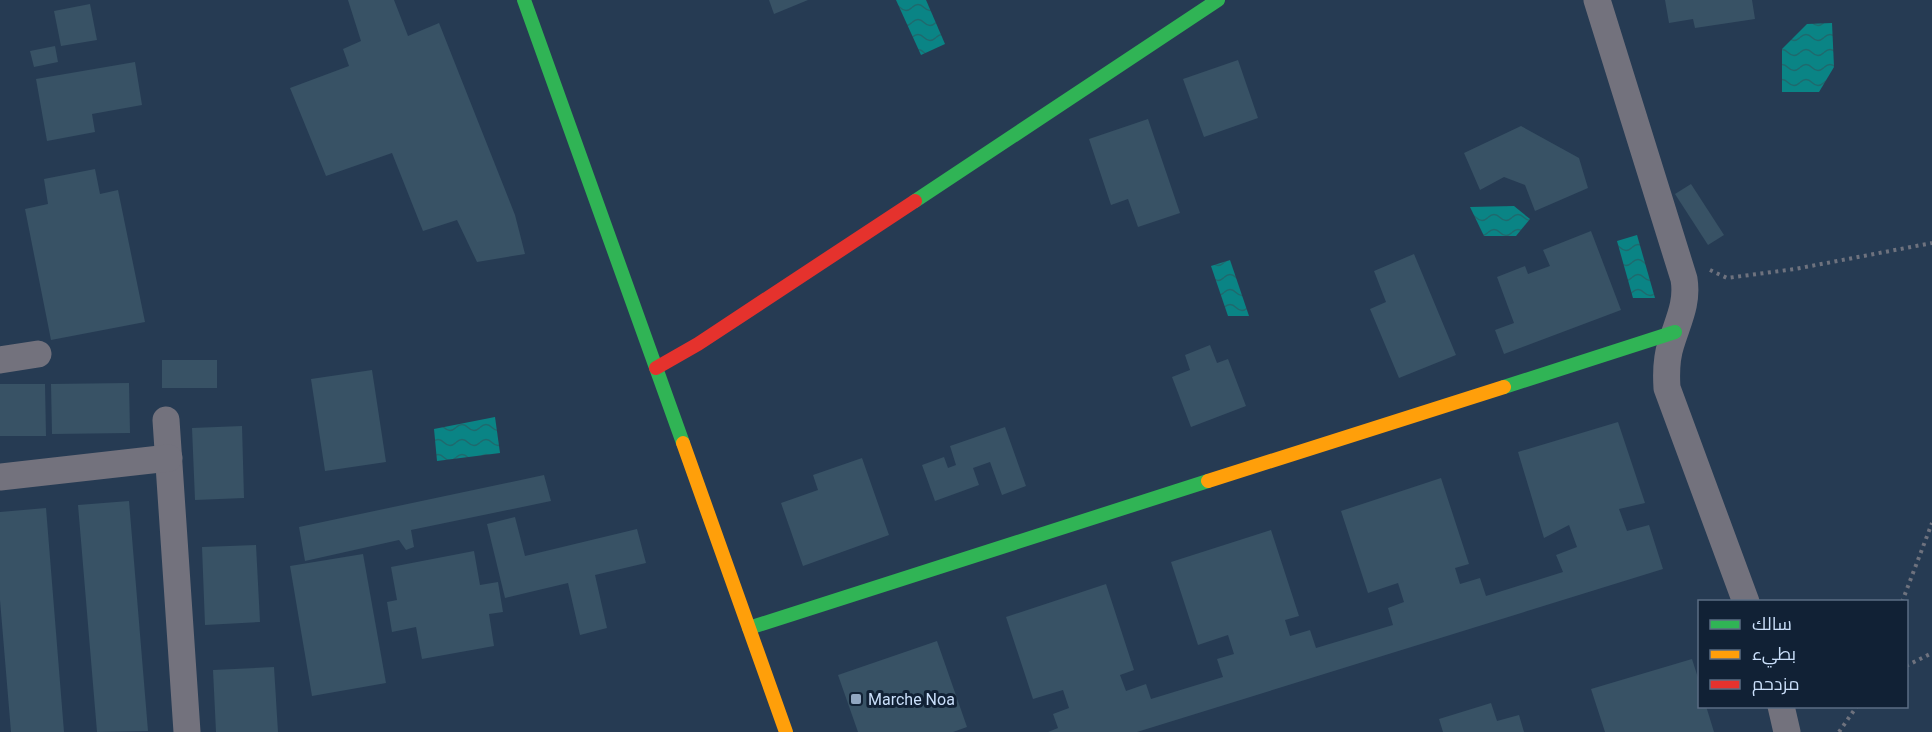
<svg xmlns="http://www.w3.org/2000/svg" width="1932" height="732" viewBox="0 0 1932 732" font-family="Roboto,Cairo,sans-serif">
<defs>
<pattern id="water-waves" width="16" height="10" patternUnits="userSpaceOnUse" patternTransform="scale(1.5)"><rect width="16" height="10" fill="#0a8485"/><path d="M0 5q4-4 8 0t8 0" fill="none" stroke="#1e6a6e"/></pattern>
</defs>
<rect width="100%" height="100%" fill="#263b53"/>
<!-- water -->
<g fill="url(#water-waves)">
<path d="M896,0H926L945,44L921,55Z"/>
<path d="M1832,23L1834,67L1819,92H1782V49L1807,24Z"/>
<path d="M1514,206L1530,219L1516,236H1484L1470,207Z"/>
<path d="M1637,235L1655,298H1633L1617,241Z"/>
<path d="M1230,260L1249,316H1228L1211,266Z"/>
<path d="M495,417L500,453L437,461L434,429Z"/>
</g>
<!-- building -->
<g fill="#385265">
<path d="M348,0H394L408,36L439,23L515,215L525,254L477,262L457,220L423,231L392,153L326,176L290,88L349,66L343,49L361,41Z"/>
<path d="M769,0H808L774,14Z"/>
<path d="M1665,0H1752L1755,19L1695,28L1693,19L1669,23Z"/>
<path d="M90,4L97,40L61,46L54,11Z"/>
<path d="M55,46L58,62L34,67L30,51Z"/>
<path d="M1238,60L1258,118L1204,137L1183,79Z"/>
<path d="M135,62L142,105L92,114L95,132L47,141L36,79Z"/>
<path d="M1148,119L1180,213L1138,227L1128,199L1111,205L1089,139Z"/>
<path d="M1521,126L1579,158L1588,188L1535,211L1525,185L1504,177L1480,190L1464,153Z"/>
<path d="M95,169L100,194L118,190L145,322L51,340L25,209L48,204L44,179Z"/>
<path d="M1691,184L1724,235L1708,245L1675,194Z"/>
<path d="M1591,231L1621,310L1504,354L1495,330L1514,323L1497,277L1525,266L1528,274L1550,266L1543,250Z"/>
<path d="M1414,254L1456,355L1399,378L1370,309L1386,302L1374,271Z"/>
<path d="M1210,345L1217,363L1228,359L1246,406L1191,427L1172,377L1190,370L1185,355Z"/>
<rect x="162" y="360" width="55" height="28"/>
<path d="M372,370L386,462L325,471L311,379Z"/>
<path d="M129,383L130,433L52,434L51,384Z"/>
<path d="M0,384H45L46,436H0Z"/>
<path d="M1618,422L1645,503L1619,509L1627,531L1649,525L1663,569L1137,732H1048L1058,728L1053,714L1069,708L1063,690L1033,699L1006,617L1106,584L1134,670L1120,675L1126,691L1146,684L1151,699L1223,677L1217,659L1234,654L1228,635L1198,645L1171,562L1271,530L1299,616L1285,620L1290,636L1310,630L1316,648L1393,625L1388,608L1404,602L1398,583L1368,593L1341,511L1441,478L1469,564L1455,568L1460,584L1480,578L1486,596L1563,572L1556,555L1577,547L1569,525L1544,538L1518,452Z"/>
<path d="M242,426L244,498L195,500L192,428Z"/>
<path d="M1005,427L1026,486L1002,495L990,462L973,468L979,485L935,501L922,465L944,457L948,468L956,465L950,446Z"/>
<path d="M862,458L889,535L803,566L781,503L818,490L813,475Z"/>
<path d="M544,475L551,501L411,530L414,547L406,550L399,540L305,561L299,527Z"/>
<path d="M129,501L148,731L97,732L78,505Z"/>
<path d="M46,508L64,732H11L0,600V512Z"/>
<path d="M515,517L525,556L637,529L646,563L595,575L607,628L580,635L568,583L505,598L487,524Z"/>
<path d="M256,545L260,622L205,625L202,547Z"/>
<path d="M474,551L480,585L498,582L503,612L489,614L494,646L422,659L416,627L392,632L387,602L397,600L391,567Z"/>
<path d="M363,554L386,683L312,696L290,566Z"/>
<path d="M937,641L967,727L953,732H858L838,675Z"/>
<path d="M1692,659L1700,684V706H1706L1714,732H1605L1591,689Z"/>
<path d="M274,667L278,732H216L213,670Z"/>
<path d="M1491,703L1497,721L1519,715L1524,732H1443L1439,719Z"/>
</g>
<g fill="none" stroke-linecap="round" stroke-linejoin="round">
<!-- path -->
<g stroke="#6e727e" stroke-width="4" stroke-dasharray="3 4.5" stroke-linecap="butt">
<path d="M1710,270L1727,278L1795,269L1932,243"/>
<path d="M1902,602L1932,523"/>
<path d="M1906,666L1932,653"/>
<path d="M1839,732L1857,706"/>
</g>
<!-- street -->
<g stroke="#73727d" stroke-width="27">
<path d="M1597,0L1684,279C1688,303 1678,321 1671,344C1666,359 1666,373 1667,388L1746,602"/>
<path d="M0,360L38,354"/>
<path d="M166,420L187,732"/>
<path d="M0,477L169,458"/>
<path d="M1781,706L1787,732"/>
</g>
<!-- fast -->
<g stroke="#30b455" stroke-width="14">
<path d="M524,0L683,443"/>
<path d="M915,201L1218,0"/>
<path d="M1504,387L1675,332"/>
<path d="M749,628L1208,481"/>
</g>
<!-- slow -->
<g stroke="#ff9f0a" stroke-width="14">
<path d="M683,443L786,732"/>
<path d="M1208,481L1504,387"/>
</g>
<!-- jam -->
<path stroke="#e5322d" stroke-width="14" d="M656,368L698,344L915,201"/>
</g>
<!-- markers -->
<rect fill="#91a6c0" stroke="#112135" stroke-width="2" x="850" y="693" width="12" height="12" rx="3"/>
<g text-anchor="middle" stroke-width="6" stroke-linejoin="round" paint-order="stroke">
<!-- poi labels -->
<g font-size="16" fill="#cadffa" stroke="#112135" text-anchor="start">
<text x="868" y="705">Marche Noa</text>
</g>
</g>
<!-- legend -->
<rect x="1698" y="600" width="210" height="108" fill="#112135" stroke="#5b6d84" stroke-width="1.5"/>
<rect x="1710" y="620" width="30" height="9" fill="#30b455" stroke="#5b6d84" stroke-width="1.5"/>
<text x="1752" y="630" font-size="18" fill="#cadffa">سالك</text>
<rect x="1710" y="650" width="30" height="9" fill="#ff9f0a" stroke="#5b6d84" stroke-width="1.5"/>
<text x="1752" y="660" font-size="18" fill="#cadffa">بطيء</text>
<rect x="1710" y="680" width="30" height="9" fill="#e5322d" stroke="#5b6d84" stroke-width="1.5"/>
<text x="1752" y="690" font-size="18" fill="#cadffa">مزدحم</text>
</svg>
